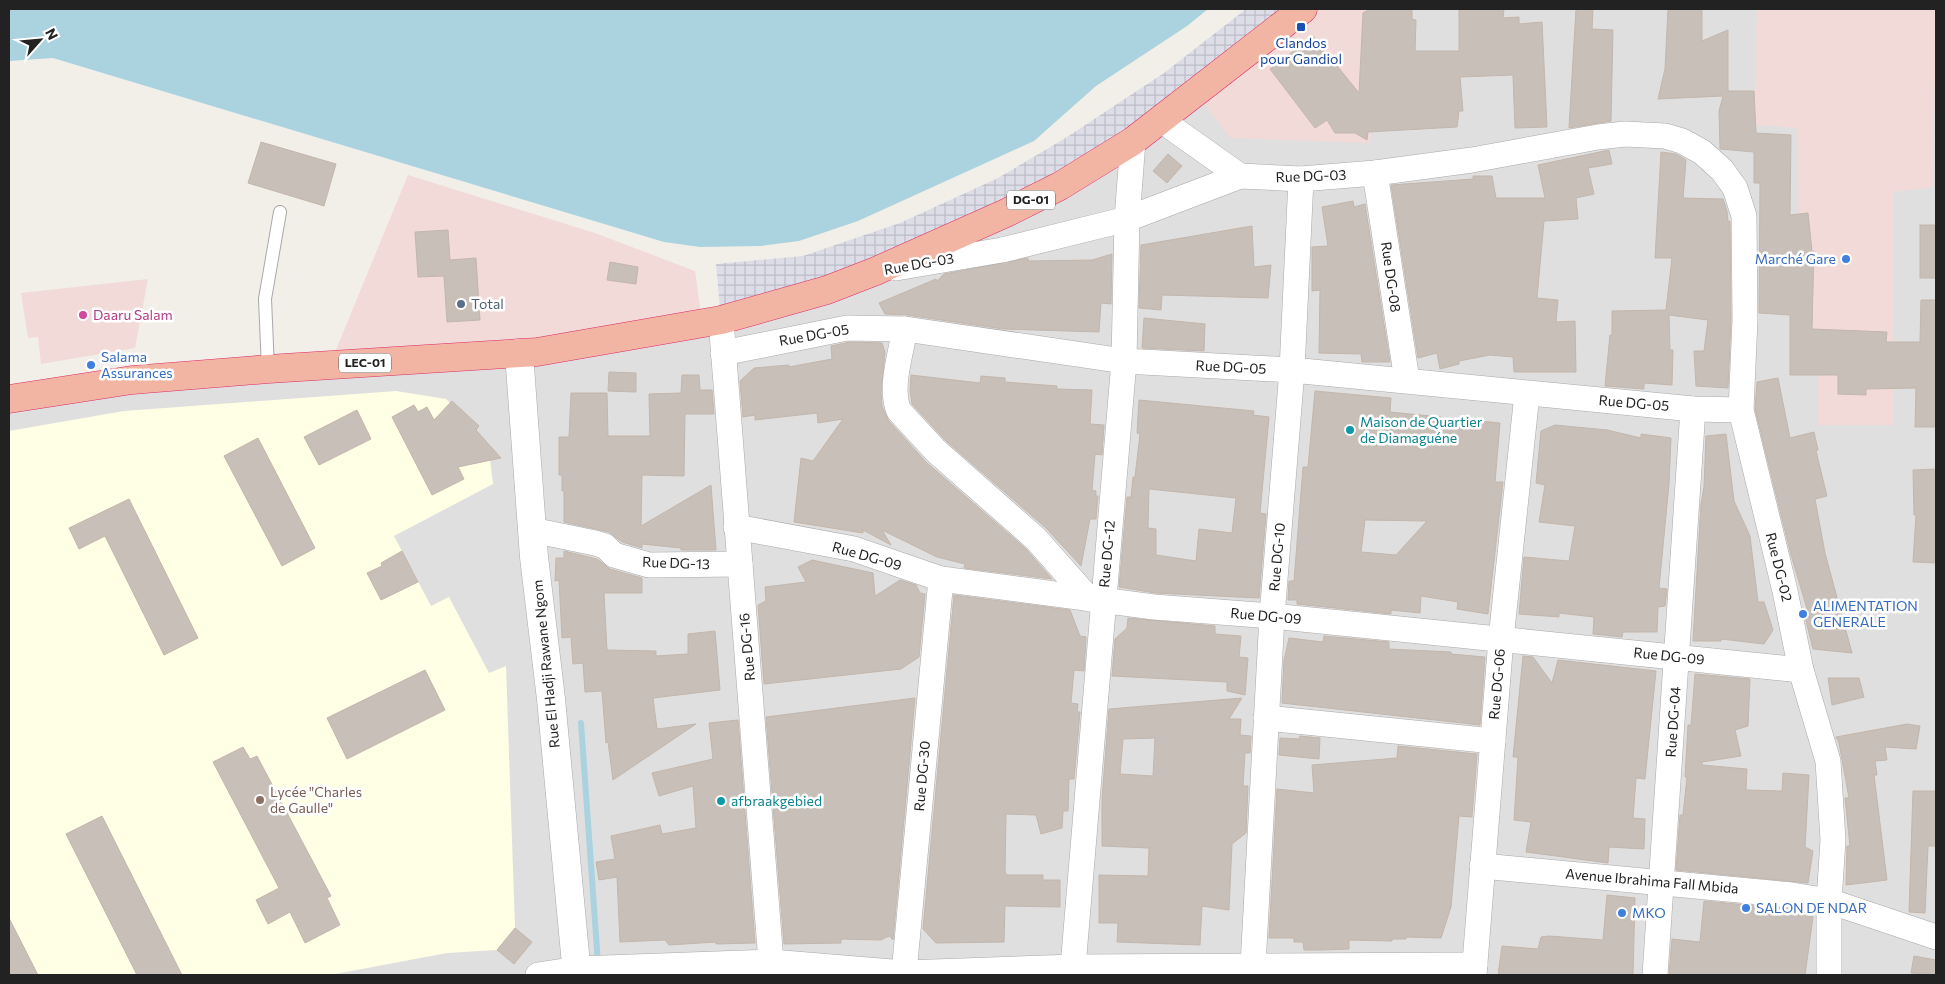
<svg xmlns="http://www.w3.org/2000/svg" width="1945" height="984" viewBox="0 0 1945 984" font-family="Commissioner,sans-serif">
<defs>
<pattern id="plaza-grid" width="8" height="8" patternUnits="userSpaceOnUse" patternTransform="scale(1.25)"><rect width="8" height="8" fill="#dddde8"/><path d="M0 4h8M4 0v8" fill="none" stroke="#bdbdc7"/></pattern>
</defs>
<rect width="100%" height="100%" fill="#f2efe9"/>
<!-- residential -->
<path fill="#e0dfdf" d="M1320,9H1936V975H9V411L123,393L543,364L809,309L902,277L1170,128L1228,87Z"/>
<!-- commercial -->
<g fill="#f2dad9">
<path d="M1311,9H1381L1370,143L1230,138L1200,98Z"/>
<path d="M1757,9H1936L1933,187L1893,192V425H1818L1817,329L1799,326L1798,128L1754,125Z"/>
<path d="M408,175L595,233L695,271L701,313L536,351L335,352Z"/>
<path d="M148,279L135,348L41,364L38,337L28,338L21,293Z"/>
</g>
<!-- education -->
<path fill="#ffffe5" d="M396,391L446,399L488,443L493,484L394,536L431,606L449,597L489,673L506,666L515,928L497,950L447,953L330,975H9V431L124,411Z"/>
<!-- plaza -->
<path fill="url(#plaza-grid)" d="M1246,9H1303L1060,186L721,320L716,264L803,256L900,223L998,178L1064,139L1164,73Z"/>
<!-- water -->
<path fill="#aad3df" d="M9,9H1208L1187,26L1096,86L1034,141L858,221L799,241L761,246L700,247L664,242L53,58L9,61Z"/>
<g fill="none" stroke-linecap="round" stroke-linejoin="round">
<!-- stream -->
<path stroke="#aad3df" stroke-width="6" d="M581,723L598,964"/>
</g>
<!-- building -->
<g fill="#c7bfb8" stroke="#c4b6ab" fill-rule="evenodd">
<path d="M1370,9H1412V19L1416,20L1415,51H1459V9H1504L1503,18L1519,17V24L1542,22L1547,127L1515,128L1513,75L1460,77L1463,111H1459L1457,127L1368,132L1367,140L1355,133H1335L1327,120L1315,128L1270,69L1313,36L1359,93L1363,13Z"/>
<path d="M1576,9H1593L1592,29L1613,30L1611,121L1569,128Z"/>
<path d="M1668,9H1702V41L1728,30V91H1754L1756,133L1791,135L1790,215L1808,213L1812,251H1814L1812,329L1887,332L1886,342H1920L1921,300H1936V427H1915L1916,388L1866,389V395L1838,394V375H1790V315L1759,313L1760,183H1754V152L1720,149L1719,111L1723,96L1658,99L1665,69Z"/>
<path d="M261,142L336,164L324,206L248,183Z"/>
<path d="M1609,150L1612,164L1588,168L1594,194L1576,198L1578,219L1544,221L1537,298L1558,300L1556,322L1575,321L1576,372H1514L1513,357L1490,355L1459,361V364L1440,369L1437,353L1418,358L1391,185L1473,179V176H1492L1496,198H1545L1538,165Z"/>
<path d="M1661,152L1676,154L1686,160L1683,198L1723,199L1727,211L1728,222L1730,221L1731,320L1728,388L1696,386L1694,351H1704L1708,320L1669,315L1670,350H1673L1672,385L1644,383V389L1605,386L1610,335H1612V311L1666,310L1672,258H1655Z"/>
<path d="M1168,154L1182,166L1167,183L1153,171Z"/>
<path d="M1353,201L1354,207L1365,204L1390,362H1362L1361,354L1319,353L1320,290L1312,291V247L1328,246L1322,207Z"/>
<rect x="1920" y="225" width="16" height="53"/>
<path d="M1252,226L1254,267L1271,265L1268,298L1162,295L1161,310L1139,308L1141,245Z"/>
<path d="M448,230L450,260L476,258L480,320L447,322L444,276L418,277L415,232Z"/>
<path d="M1112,254L1111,304L1101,303L1099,332L1003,329L907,315L885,314L879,303L936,279L937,281L944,274L1028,258V261L1092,260Z"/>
<path d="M610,262L638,267L636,284L607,280Z"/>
<path d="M1144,318L1205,324L1204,351L1142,348Z"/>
<path d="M850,342L882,343L885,352L881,393L882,406L888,420L926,462L1026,549L1052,579L964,568L965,564L937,557L882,530L891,545L863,530V533L794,522L801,458L813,461L843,419L818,423L817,413L755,420V415L743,417L740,381L754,368L789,365V367L832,359L831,346Z"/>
<path d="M609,372L636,373V392L608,391Z"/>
<path d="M682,375H699L700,390H712L714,414H685L684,476L642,475L641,526L711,485L716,550H681V548L642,544V548L622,542L609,532L564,522V491H562V475H559V437H569L571,393H607L608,436H650L649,394L681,393Z"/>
<path d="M911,375L980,383L981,376L1005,378V382L1057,386V389L1092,390L1090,424L1104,425L1102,455L1095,454L1092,490L1096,491V496H1098L1096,519H1090L1081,566L1046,528L946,441L912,404L910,391Z"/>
<path d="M1778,378L1790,438L1814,432L1818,450L1816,451L1827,496L1815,499L1825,553L1852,653L1813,649L1804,613L1808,612L1791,555L1755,409L1757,382Z"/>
<path d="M1315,391L1391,398L1390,412L1441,417L1440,422L1480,425V421L1500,423L1495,482H1503L1488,614L1457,609L1458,602L1421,596L1420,613L1391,610V614L1297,604V600H1288L1289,581H1294L1303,467H1308ZM1365,520L1427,521L1396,555L1361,552Z"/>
<path d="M1139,400L1254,411L1253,415L1269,417L1260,513L1266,514L1259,598L1155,593L1119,587L1127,497H1131L1133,477H1135L1140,434L1137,433ZM1149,489L1236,498L1232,533L1199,529L1196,561L1156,555V529L1148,528Z"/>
<path d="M452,401L479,426L476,430L501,458L458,467L464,479L432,495L392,417L414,405L418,412L427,407L434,420Z"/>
<path d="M357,410L371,439L319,465L304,437Z"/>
<path d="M1555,425L1607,430L1641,438V434L1671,438L1669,484L1659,588L1667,589L1665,606L1658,607L1657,632H1623L1622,637L1593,634L1594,617L1559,613V617L1519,614L1524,557L1569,561L1575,526L1539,522L1545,485L1536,483L1541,431Z"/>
<path d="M1726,434L1734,501L1750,536L1758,602H1764L1773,630L1764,644L1721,639V641H1693L1701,504L1704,487L1706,436Z"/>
<path d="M258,438L315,548L282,566L224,456Z"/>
<path d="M1936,469V563L1913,562L1916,515H1914L1913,470Z"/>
<path d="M129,499L198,638L164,655L105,536L79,549L69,528Z"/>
<path d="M402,551L418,582L381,600L367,573L382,566L381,563Z"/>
<path d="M564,551L597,559L610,569L642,578V593H604L607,650L656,651V656L688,654V634L715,631L720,690L653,698L657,729L696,724L613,780L608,742L606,743L602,691L585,692L583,663L573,664L571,637L562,638L559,580L555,581L556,558H564Z"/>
<path d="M812,560L873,573L875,596L900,580L916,585L920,593L925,594L919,657L901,669L764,684L758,605L766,601L765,587L806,582L798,567Z"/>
<path d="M954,595L1070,610L1080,636L1086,637L1084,671L1074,670L1071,703L1078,704L1077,712H1080L1074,779H1069L1068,811H1063L1062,828L1041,834L1036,815L1006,814L1005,872L1007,875H1043V880H1060V907L1005,906L1004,942L936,943L923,929Z"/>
<path d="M1128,618L1215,626V634L1241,636L1239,657L1248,658L1245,695L1227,691V682L1112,676L1115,639L1127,628Z"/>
<path d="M1324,636L1389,642V649L1451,652V654L1485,657L1480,725L1282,703L1284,660L1289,638L1323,642Z"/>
<path d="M1523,656L1533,657L1552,683L1558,660L1656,671L1645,779L1636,778L1633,818L1645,819L1644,849L1609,847L1608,863L1526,852L1531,822L1514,820L1518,757H1513Z"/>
<path d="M425,670L445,710L347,759L327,718Z"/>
<path d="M1695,674L1750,679L1748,726L1735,730L1741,756L1702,762V765L1747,769L1746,790L1782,791L1783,773L1809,775L1805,847L1813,851L1808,883L1676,870L1680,815H1683L1687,777H1685L1688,725H1691Z"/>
<path d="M1828,678H1859L1864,697L1832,705Z"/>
<path d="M915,698L893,940L889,936L881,940L841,939V943L784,944L766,717Z"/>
<path d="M1242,698L1229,719H1241L1240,735L1251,736L1250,753H1245L1243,786H1248L1246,833L1232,844L1229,910L1202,906L1200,945L1117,942L1118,923H1099V875L1148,876L1149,848L1102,846V799L1109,709ZM1155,738L1153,776L1120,774L1123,739Z"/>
<path d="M738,720L755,943L716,944V942L669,945L665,940L620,942L617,877L599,880L596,862L615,859L611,836L660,825L662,834L696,828L693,786L659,796L652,773L713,759L709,723Z"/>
<path d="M1907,724L1920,726L1916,749L1885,747L1887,760L1875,761L1877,775H1874L1887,880L1846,885L1847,846H1850L1845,798H1849L1839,743L1836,737Z"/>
<path d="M1300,736L1320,738L1319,759L1279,755L1280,738L1299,739Z"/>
<path d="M1398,746L1477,754L1472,817L1459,816L1451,907L1441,938L1406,937V939H1392V941L1349,940V949L1321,950H1304L1303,942H1294V938H1269L1277,789L1314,793L1312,765L1397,758Z"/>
<path d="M243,747L250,759L257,756L331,896L327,898L340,925L305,943L290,912L268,924L256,900L279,888L213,762Z"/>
<path d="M1913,791H1936V846H1928L1925,913L1909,912Z"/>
<path d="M102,816L182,975H137L66,834Z"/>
<path d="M1607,895L1635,898L1633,975H1498L1502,946L1538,949L1541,937L1549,936L1603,940Z"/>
<path d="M1704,901L1790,909L1804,912L1803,915L1813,917L1805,975H1669L1672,939L1700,942Z"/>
<path d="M9,918L38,975H9Z"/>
<path d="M515,928L532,942L514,964L497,950Z"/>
<path d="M1914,956L1936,960V975L1911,973Z"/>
</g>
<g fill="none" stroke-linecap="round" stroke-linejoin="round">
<defs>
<path id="service" d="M268,369L265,299L280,212"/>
<g id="minor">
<path d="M1161,120L1240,176"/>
<path d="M1375,173L1407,380"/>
<path d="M896,268L1002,250L1127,219L1240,176L1301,179L1375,173L1472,160L1598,137L1625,134L1665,136L1682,141L1702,152L1722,170L1735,188L1744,216L1745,320L1741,410L1785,591L1801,670L1828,761L1833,840L1829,901V975"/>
<path d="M721,320L772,975"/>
<path d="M905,329C901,353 889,388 899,411L936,451L1036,539L1089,599"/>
<path d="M723,353L847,328L905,329L1124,361L1292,370L1693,409L1741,410"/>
<path d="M736,527L854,549L941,579L1154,607L1272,616L1801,670"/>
<path d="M532,530L595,543L605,546L614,555L649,565L740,564"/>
<path d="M1266,718L1493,741"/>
<path d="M1482,866L1792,895L1829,901L1936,937"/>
<path d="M1253,966L1272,616L1292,370L1301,179"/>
<path d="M1073,967L1124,361L1127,219L1133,141"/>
<path d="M904,973L941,579"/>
<path d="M538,975L577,969L771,962L904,973L1073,967L1475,965"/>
<path d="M1474,975L1501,639L1527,394"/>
<path d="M1655,975L1693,409"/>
</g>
<path id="tertiary" d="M519,353L534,557L551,699L577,975"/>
<path id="trunk" d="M9,399L132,380L268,369L537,352L721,320L827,290L876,271L1006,213L1060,186L1133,141L1303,9"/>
</defs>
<!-- service casing -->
<use href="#service" stroke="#a9a9a9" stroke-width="14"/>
<!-- minor casing -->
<use href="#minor" stroke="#a9a9a9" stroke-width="26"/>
<!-- tertiary casing -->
<use href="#tertiary" stroke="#a9a9a9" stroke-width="29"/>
<!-- trunk casing -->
<use href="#trunk" stroke="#dc2a67" stroke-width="29"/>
<!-- service -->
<use href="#service" stroke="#fff" stroke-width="12"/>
<!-- minor -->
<use href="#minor" stroke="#fff" stroke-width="25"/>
<!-- tertiary -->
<use href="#tertiary" stroke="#fff" stroke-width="28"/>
<!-- trunk -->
<use href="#trunk" stroke="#f2b4a3" stroke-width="28"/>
</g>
<!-- markers -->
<rect fill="#1a4fb4" stroke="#fff" stroke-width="2" x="1296" y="22" width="10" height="10" rx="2.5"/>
<g fill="#3f7fe0" stroke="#fff" stroke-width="2">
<circle cx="1846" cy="259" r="5"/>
<circle cx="91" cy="365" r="5"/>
<circle cx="1803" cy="614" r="5"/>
<circle cx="1746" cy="908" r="5"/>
<circle cx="1622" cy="913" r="5"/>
</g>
<circle fill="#5c6f8a" stroke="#fff" stroke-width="2" cx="461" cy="304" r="5"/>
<circle fill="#d1479c" stroke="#fff" stroke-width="2" cx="83" cy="315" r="5"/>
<g fill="#0f9aa8" stroke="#fff" stroke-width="2">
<circle cx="1350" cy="430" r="5"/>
<circle cx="721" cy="801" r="5"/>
</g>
<circle fill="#8d6e63" stroke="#fff" stroke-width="2" cx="260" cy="800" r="5"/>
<g text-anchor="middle" stroke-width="5" stroke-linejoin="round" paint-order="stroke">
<!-- shield labels -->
<g fill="#fff" stroke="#646464" stroke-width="1">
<rect x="1007" y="190.5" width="48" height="19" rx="4"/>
<rect x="339" y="353.5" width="52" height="19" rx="4"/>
</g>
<g font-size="12" font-weight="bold" fill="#222">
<text x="1031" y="204">DG-01</text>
<text x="365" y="367">LEC-01</text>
</g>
<!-- transit labels -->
<g font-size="14" fill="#164399" stroke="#fff">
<text x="1301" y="48">Clandos<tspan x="1301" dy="16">pour Gandiol</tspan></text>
</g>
<!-- street labels -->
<g font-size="14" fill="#222" stroke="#fff">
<text transform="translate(1311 176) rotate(-2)" y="5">Rue DG-03</text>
<text transform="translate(919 264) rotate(-10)" y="5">Rue DG-03</text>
<text transform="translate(1391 277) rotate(82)" y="5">Rue DG-08</text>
<text transform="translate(814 335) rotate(-10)" y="5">Rue DG-05</text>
<text transform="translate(1231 367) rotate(3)" y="5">Rue DG-05</text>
<text transform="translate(1634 403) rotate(5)" y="5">Rue DG-05</text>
<text transform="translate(1107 554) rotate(-85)" y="5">Rue DG-12</text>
<text transform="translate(867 556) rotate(16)" y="5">Rue DG-09</text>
<text transform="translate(1277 557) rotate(-85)" y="5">Rue DG-10</text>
<text transform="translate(676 563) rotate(2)" y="5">Rue DG-13</text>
<text transform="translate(1779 567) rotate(76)" y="5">Rue DG-02</text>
<text transform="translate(1266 616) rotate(5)" y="5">Rue DG-09</text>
<text transform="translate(747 647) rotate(-95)" y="5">Rue DG-16</text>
<text transform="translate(1669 656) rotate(6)" y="5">Rue DG-09</text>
<text transform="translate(546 664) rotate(-96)" y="5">Rue El Hadji Rawane Ngom</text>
<text transform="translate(1497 684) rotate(-85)" y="5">Rue DG-06</text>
<text transform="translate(1673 722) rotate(-86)" y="5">Rue DG-04</text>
<text transform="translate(922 776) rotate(-85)" y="5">Rue DG-30</text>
<text transform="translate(1652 881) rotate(5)" y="5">Avenue Ibrahima Fall Mbida</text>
</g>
<!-- shop labels -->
<g font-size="14" fill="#366cbe" stroke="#fff" text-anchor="start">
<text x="1836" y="264" text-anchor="end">Marché Gare</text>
<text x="101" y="362">Salama<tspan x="101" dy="16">Assurances</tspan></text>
<text x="1813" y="611">ALIMENTATION<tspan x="1813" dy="16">GENERALE</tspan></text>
<text x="1756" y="913">SALON DE NDAR</text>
<text x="1632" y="918">MKO</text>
</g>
<!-- service labels -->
<g font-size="14" fill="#4e5e75" stroke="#fff" text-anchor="start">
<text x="471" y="309">Total</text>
</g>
<!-- hotel labels -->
<g font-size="14" fill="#b23c85" stroke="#fff" text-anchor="start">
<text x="93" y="320">Daaru Salam</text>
</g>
<!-- culture labels -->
<g font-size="14" fill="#0d838f" stroke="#fff" text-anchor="start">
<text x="1360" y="427">Maison de Quartier<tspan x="1360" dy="16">de Diamaguéne</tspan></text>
<text x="731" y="806">afbraakgebied</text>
</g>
<!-- education labels -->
<g font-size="14" fill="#785e54" stroke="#fff" text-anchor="start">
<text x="270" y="797">Lycée "Charles<tspan x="270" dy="16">de Gaulle"</tspan></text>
</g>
</g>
<!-- border -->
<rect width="1945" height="984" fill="none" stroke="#222222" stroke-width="20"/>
<!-- north arrow -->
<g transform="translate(40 40) rotate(63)" stroke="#ffffff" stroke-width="4" paint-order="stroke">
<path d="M0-4L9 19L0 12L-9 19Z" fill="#222222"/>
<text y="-8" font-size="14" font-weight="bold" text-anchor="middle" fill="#222222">N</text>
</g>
</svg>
